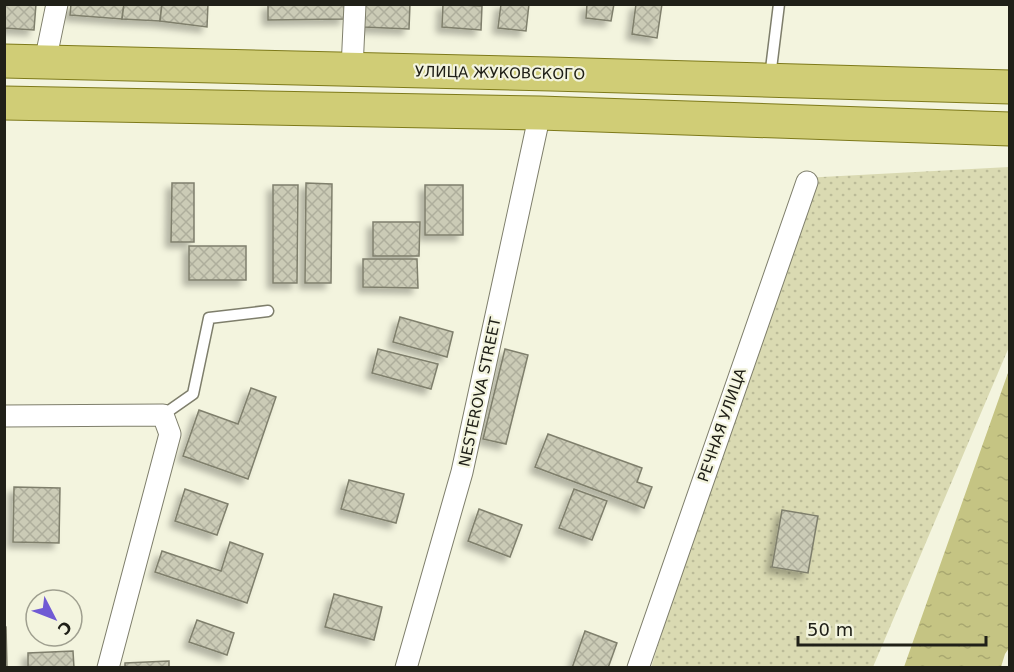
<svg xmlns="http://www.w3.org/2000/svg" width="1014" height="672" viewBox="0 0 1014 672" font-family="'DejaVu Sans',sans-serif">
<defs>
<pattern id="grass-dots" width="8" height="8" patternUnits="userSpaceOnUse" patternTransform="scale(1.5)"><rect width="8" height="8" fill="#dadab2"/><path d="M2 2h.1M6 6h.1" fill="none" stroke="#bbbb98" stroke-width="1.8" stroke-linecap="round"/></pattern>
<pattern id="water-ripples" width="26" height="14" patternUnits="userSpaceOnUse" patternTransform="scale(1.5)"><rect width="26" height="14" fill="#c5c483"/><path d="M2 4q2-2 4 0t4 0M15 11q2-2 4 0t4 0" fill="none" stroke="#a9a870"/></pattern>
<pattern id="building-cross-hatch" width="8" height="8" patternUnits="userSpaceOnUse" patternTransform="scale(1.5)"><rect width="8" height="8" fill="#cbcbb6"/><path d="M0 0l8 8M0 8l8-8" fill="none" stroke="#aeae9c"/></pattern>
<filter id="shadow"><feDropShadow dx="-5.5" dy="5.5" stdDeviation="3" flood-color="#0004"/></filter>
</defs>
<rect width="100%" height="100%" fill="#f3f4de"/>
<!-- grass -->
<path fill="url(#grass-dots)" d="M1009,167V347L873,667L651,668L803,178Z"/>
<!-- water -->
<path fill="url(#water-ripples)" d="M1009,370V648L1005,654L1001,667H904Z"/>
<!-- building -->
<g fill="url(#building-cross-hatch)" stroke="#7f7f6c" stroke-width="1.5" filter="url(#shadow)">
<path d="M4,4H36L34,30L4,28Z"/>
<path d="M71,4H124L122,19L70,15Z"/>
<path d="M124,4H162L160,21L122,19Z"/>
<path d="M162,4H208L207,27L160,21Z"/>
<path d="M268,4H345V19L268,20Z"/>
<path d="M365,4H410L409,29L364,27Z"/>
<path d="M443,4L482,6L481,30L442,27Z"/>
<path d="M501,4H529L526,31L498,28Z"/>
<path d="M587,4H614L611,21L586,18Z"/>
<path d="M636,4H662L657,38L632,34Z"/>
<path d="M172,183H194V242H171Z"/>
<path d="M306,183L332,184L331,283H305Z"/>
<path d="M273,185H298L297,283H273Z"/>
<rect x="425" y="185" width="38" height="50"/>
<path d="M373,222H420L419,256H373Z"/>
<rect x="189" y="246" width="57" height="34"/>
<path d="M363,259H417L418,288L363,287Z"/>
<path d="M400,317L453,332L447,357L393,342Z"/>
<path d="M378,349L438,364L431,389L372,373Z"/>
<path d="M505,349L528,355L506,444L483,439Z"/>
<path d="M251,388L276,397L248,479L183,456L199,410L238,424Z"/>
<path d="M548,434L642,468L637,482L652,487L644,508L535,467Z"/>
<path d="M349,480L404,494L396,523L341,509Z"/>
<path d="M14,487L60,488L59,543L13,542Z"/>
<path d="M185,489L228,504L217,535L175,521Z"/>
<path d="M574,489L607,501L592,540L559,528Z"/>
<path d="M479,509L522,525L510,557L468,541Z"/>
<path d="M782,510L818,516L808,573L772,567Z"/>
<path d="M230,542L263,554L247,603L155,572L162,551L221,571Z"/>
<path d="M334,594L382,607L374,640L325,627Z"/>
<path d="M197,620L234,633L227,655L189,642Z"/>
<path d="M4,627H6L7,668H4Z"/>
<path d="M585,631L617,643L608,668H572Z"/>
<path d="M73,651L74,668H28V653Z"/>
<path d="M169,661V668H125V663Z"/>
</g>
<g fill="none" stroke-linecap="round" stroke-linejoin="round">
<defs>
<g id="service">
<path d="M770,77L779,4"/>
<path d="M163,415L193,394L209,318L268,311"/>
</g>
<g id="minor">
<path d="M45,62L57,4"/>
<path d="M352,69L355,4"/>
<path d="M4,416L163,415L170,434L108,668"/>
<path d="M406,668L462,472L540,113"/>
<path d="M638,668L807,182"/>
</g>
<g id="primary">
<path d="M4,61L551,74L1010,87"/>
<path d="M4,103L540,113L1010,129"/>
</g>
</defs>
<!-- service casing -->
<use href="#service" stroke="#7e7e6b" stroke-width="13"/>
<!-- minor casing -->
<use href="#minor" stroke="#7e7e6b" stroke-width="23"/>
<!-- primary casing -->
<use href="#primary" stroke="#7e7a1a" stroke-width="35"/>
<!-- service -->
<use href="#service" stroke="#fff" stroke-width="10"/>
<!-- minor -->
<use href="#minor" stroke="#fff" stroke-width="21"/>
<!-- primary -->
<use href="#primary" stroke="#d0cd76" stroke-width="33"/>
</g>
<g text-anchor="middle" stroke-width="4.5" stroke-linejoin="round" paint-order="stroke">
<!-- street labels -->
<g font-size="15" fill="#202018" stroke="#f3f4de">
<text transform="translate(500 73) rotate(1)" y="5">УЛИЦА ЖУКОВСКОГО</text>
<text transform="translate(480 392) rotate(-78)" y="5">NESTEROVA STREET</text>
<text transform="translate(722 425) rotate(-71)" y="5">РЕЧНАЯ УЛИЦА</text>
</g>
</g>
<!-- border -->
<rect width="1014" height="672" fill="none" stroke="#202018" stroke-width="12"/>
<!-- north arrow -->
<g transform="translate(54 618) rotate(132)"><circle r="28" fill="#f3f4de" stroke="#9f9f8f" stroke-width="1.5"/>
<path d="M0-4.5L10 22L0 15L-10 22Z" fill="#705ad4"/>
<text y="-9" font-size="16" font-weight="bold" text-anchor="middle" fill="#202018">С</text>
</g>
<!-- scale -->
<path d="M798 636v9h188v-9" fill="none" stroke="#202018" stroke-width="3"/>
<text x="807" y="636" font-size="18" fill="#202018" stroke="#f3f4de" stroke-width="4.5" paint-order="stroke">50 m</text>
</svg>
